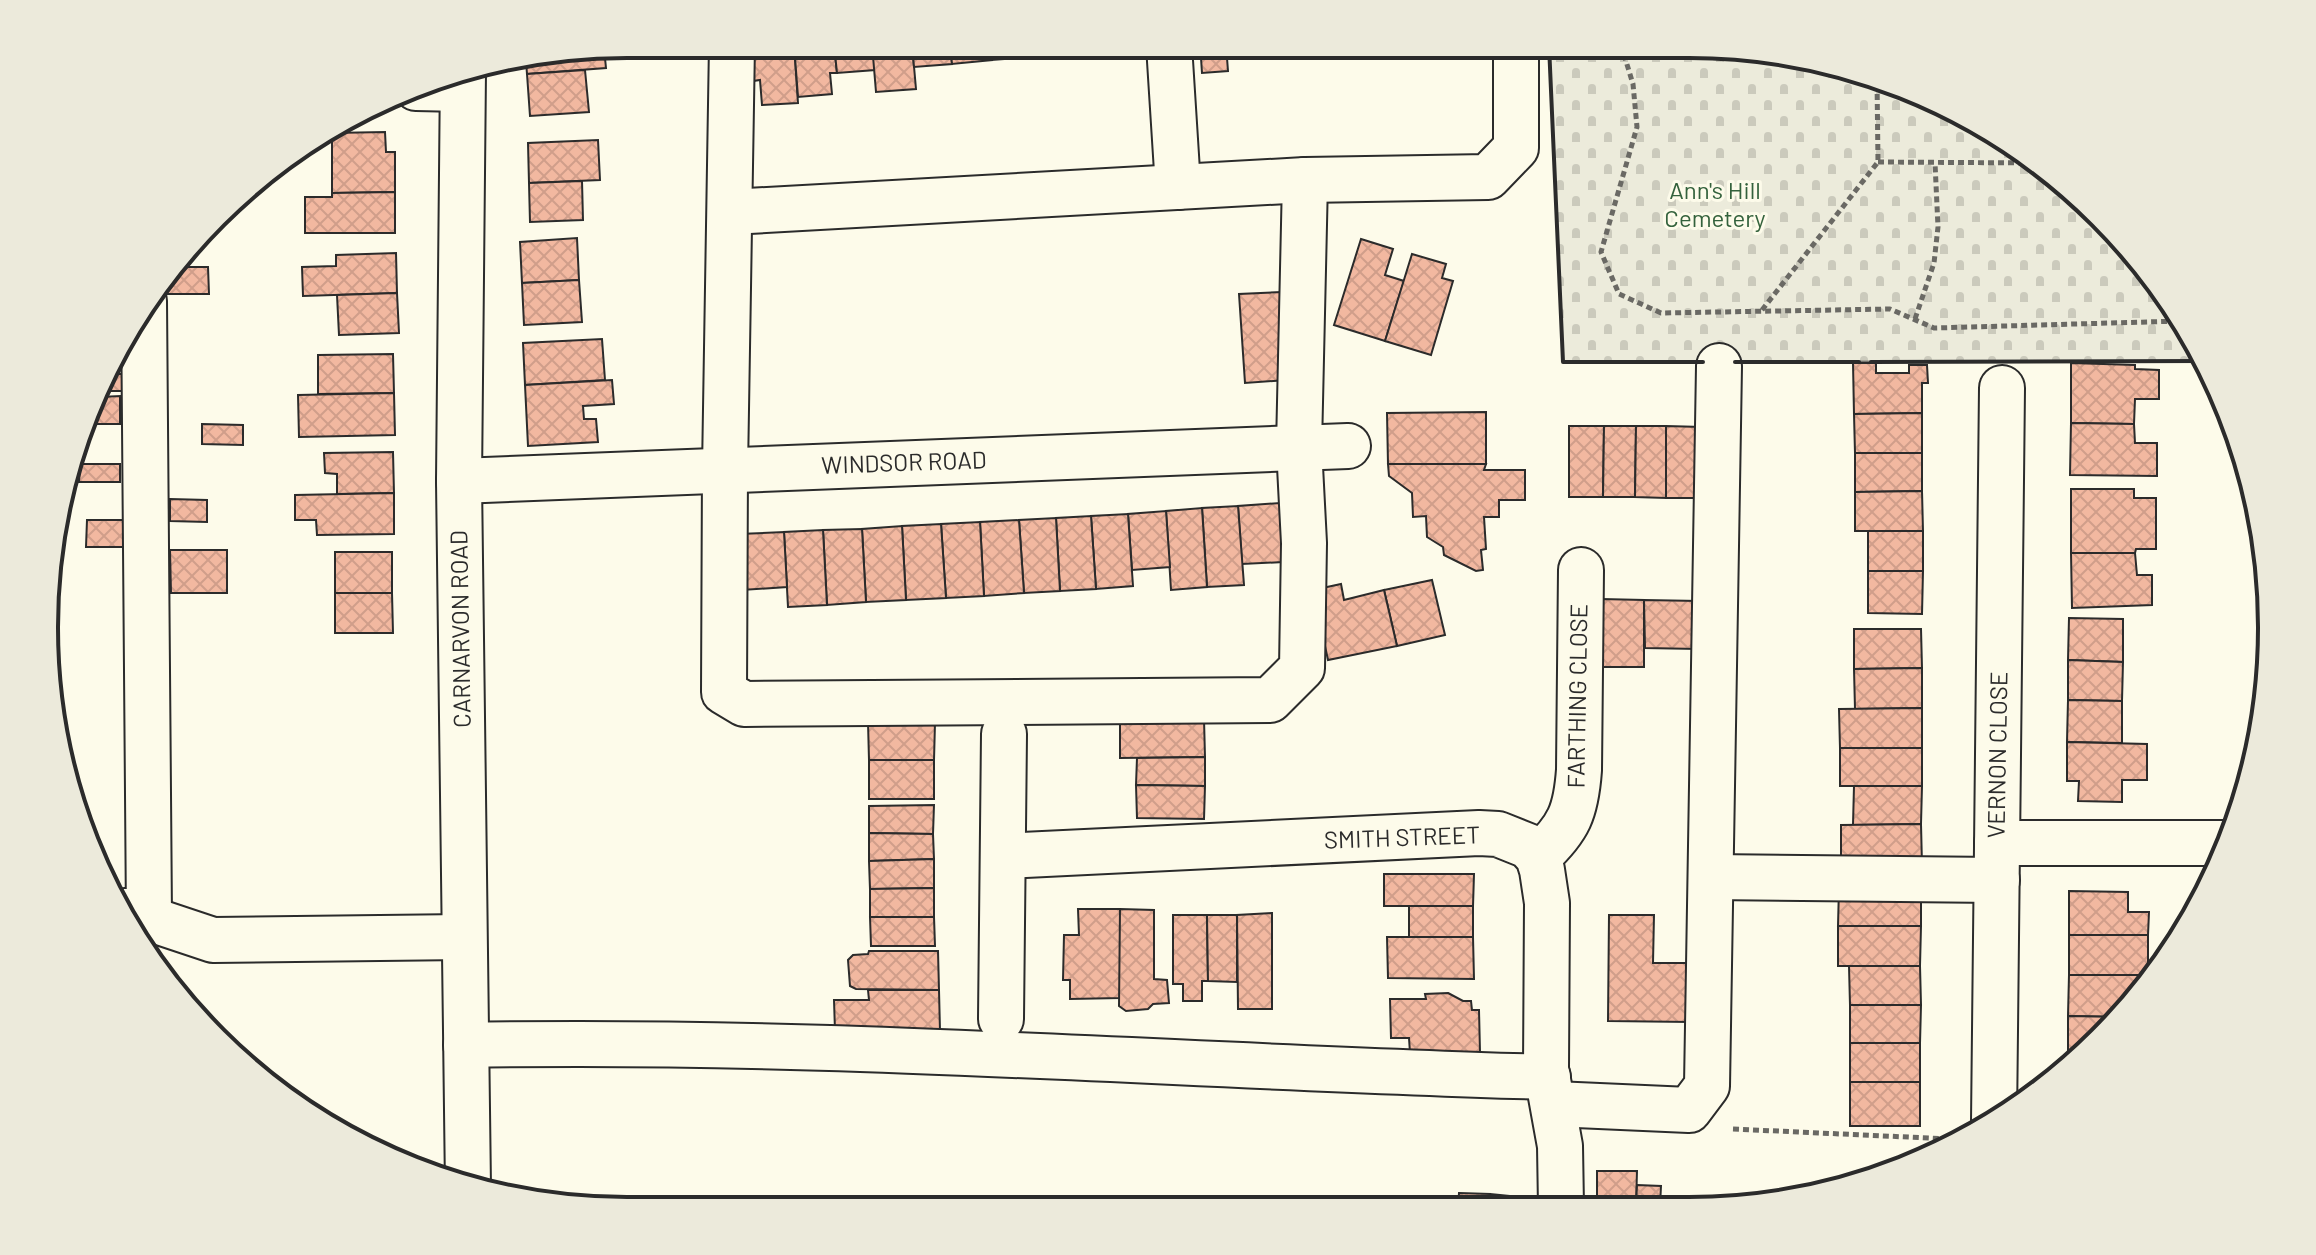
<svg xmlns="http://www.w3.org/2000/svg" width="2316" height="1255" viewBox="0 0 2316 1255" font-family="Barlow,sans-serif">
<defs>
<pattern id="cemetery-stones" width="16" height="16" patternUnits="userSpaceOnUse" patternTransform="scale(2)"><rect width="16" height="16" fill="#ecebdb"/><path d="M2 7V4a2 2 0 0 1 4 0v3zM10 15v-3a2 2 0 0 1 4 0v3z" fill="#cbcabc"/></pattern>
<pattern id="building-cross-hatch" width="8" height="8" patternUnits="userSpaceOnUse" patternTransform="scale(2)"><rect width="8" height="8" fill="#f2b8a0"/><path d="M0 0l8 8M0 8l8-8" fill="none" stroke="#d09e8a"/></pattern>
</defs>
<rect width="100%" height="100%" fill="#fdfbea"/>
<!-- cemetery -->
<path fill="url(#cemetery-stones)" stroke="#74746e" stroke-width="2" d="M1549,45H1726L1840,64L1980,122L2073,189L2151,272L2207,361L1563,362Z"/>
<!-- building -->
<g fill="url(#building-cross-hatch)" stroke="#2b2b2b" stroke-width="2">
<path d="M750,44H794L798,103L762,105L760,80L753,81Z"/>
<path d="M794,44H834L837,73H830L832,94L798,97Z"/>
<path d="M834,44H872L875,70L837,73Z"/>
<path d="M872,44H912L916,89L876,92Z"/>
<path d="M912,44H950L952,64L914,67Z"/>
<path d="M950,44H990L992,60L952,64Z"/>
<path d="M990,44H1029L1030,57L992,60Z"/>
<path d="M1029,44H1070V53L1030,57Z"/>
<path d="M1070,44L1152,45V46L1070,53Z"/>
<path d="M1181,45H1226L1228,71L1202,73L1201,58L1182,60Z"/>
<path d="M1226,45H1264L1265,50L1227,53Z"/>
<path d="M1264,45H1304V48L1295,49L1290,57L1270,59L1265,55Z"/>
<path d="M1411,45H1447L1448,52L1412,55Z"/>
<path d="M604,48L606,68L527,74L526,61Z"/>
<path d="M585,70L589,112L530,116L527,74Z"/>
<path d="M385,132L386,152H395V192L332,193V133Z"/>
<path d="M598,140L600,180L529,183L528,143Z"/>
<path d="M582,181L583,220L530,222L529,183Z"/>
<path d="M395,192V233H305V197H332V193Z"/>
<path d="M577,238L579,280L522,283L520,242Z"/>
<path d="M1361,239L1393,249L1385,275L1404,281L1385,341L1334,325Z"/>
<path d="M396,253L397,293L303,296L302,267L336,266V255Z"/>
<path d="M1412,254L1446,264L1442,278L1453,281L1431,355L1385,341Z"/>
<path d="M176,267H208L209,294H166V278Z"/>
<path d="M579,280L582,322L524,325L522,283Z"/>
<path d="M1281,292L1287,380L1245,383L1239,294Z"/>
<path d="M397,293L399,333L339,335L337,295Z"/>
<path d="M602,339L605,380L525,385L523,343Z"/>
<path d="M393,354L394,393L318,394V355Z"/>
<path d="M1853,363H1876V373H1909V365H1927L1928,383H1922V413L1854,414Z"/>
<path d="M2071,363L2135,365V369L2159,370V399H2135L2134,424L2071,423Z"/>
<path d="M110,374H135V391H104Z"/>
<path d="M612,380L614,404L583,406L584,419H596L598,442L528,446L525,385Z"/>
<path d="M394,393L395,435L299,437L298,395Z"/>
<path d="M120,396V424H87L100,397Z"/>
<path d="M1486,412V464H1388L1387,413Z"/>
<path d="M1922,413V453H1855L1854,414Z"/>
<path d="M2071,423L2134,424L2135,443H2157V476L2070,475Z"/>
<path d="M202,424L243,425V445L202,444Z"/>
<path d="M1569,426H1604L1603,497H1569Z"/>
<path d="M1604,426H1636L1635,497H1603Z"/>
<path d="M1636,426H1666V498L1635,497Z"/>
<path d="M1666,426L1702,427L1701,498H1666Z"/>
<path d="M393,452L394,493L337,494V474L325,473L324,453Z"/>
<path d="M1855,453H1922V491L1855,492Z"/>
<path d="M80,464H120V482H79Z"/>
<path d="M1388,464H1486L1484,470H1525V500H1499V517H1484L1486,549L1481,550L1483,570L1476,571L1444,555L1443,547L1427,537L1426,516L1413,517L1412,493L1389,476Z"/>
<path d="M2071,489H2134V498H2156V549H2136L2135,553H2071Z"/>
<path d="M1922,491L1923,531H1855V492Z"/>
<path d="M394,493V534L317,535L316,520H295V495Z"/>
<path d="M170,499L207,500V522L170,521Z"/>
<path d="M1280,503L1283,562L1242,564L1238,506Z"/>
<path d="M1238,506L1244,585L1207,587L1202,508Z"/>
<path d="M1202,508L1207,587L1171,590L1166,511Z"/>
<path d="M1166,511L1170,567L1132,570L1128,514Z"/>
<path d="M1128,514L1133,586L1096,589L1091,516Z"/>
<path d="M1091,516L1096,589L1060,591L1056,518Z"/>
<path d="M1056,518L1060,591L1024,593L1019,520Z"/>
<path d="M87,520H126L127,547H86Z"/>
<path d="M1019,520L1024,593L984,596L980,522Z"/>
<path d="M980,522L984,596L946,598L941,524Z"/>
<path d="M941,524L946,598L906,600L902,526Z"/>
<path d="M902,526L906,600L866,602L862,529Z"/>
<path d="M862,529L866,602L827,605L823,530Z"/>
<path d="M823,530L827,605L788,607L784,532Z"/>
<rect x="1868" y="531" width="55" height="40"/>
<path d="M784,532L787,587L742,590L739,534Z"/>
<path d="M170,550H227V593H171Z"/>
<rect x="335" y="552" width="57" height="41"/>
<path d="M2071,553H2135L2137,575H2152V605L2072,608Z"/>
<path d="M1868,571H1923L1922,614L1868,613Z"/>
<path d="M1432,580L1445,635L1397,646L1384,590Z"/>
<path d="M1341,584L1344,600L1384,590L1397,646L1328,660L1313,590Z"/>
<path d="M335,593H392L393,633H335Z"/>
<path d="M1601,599L1644,600V667H1600Z"/>
<path d="M1644,600L1699,601L1698,649L1645,648Z"/>
<path d="M2069,618L2123,619V662L2068,660Z"/>
<path d="M1854,629H1921L1922,668L1854,669Z"/>
<path d="M2068,660L2123,662L2122,701L2068,700Z"/>
<path d="M1922,668V708L1855,709L1854,669Z"/>
<path d="M2068,700L2122,701V743L2067,742Z"/>
<path d="M1922,708V748H1840L1839,709Z"/>
<path d="M1204,719L1205,757L1120,758V720Z"/>
<path d="M868,722L935,723L934,760H869Z"/>
<path d="M2067,742L2147,744V780H2122V802L2078,801L2079,781H2067Z"/>
<rect x="1840" y="748" width="82" height="38"/>
<path d="M1205,757V786L1136,785L1137,758Z"/>
<rect x="869" y="760" width="65" height="39"/>
<path d="M1136,785L1205,786L1204,819L1137,818Z"/>
<path d="M1854,786H1922L1921,824L1853,825Z"/>
<path d="M934,805L933,834L869,833V806Z"/>
<path d="M1921,824L1922,865H1841V825Z"/>
<path d="M869,833L933,834L934,859L869,861Z"/>
<path d="M934,859V888L870,889L869,861Z"/>
<path d="M1384,874H1474L1473,906H1384Z"/>
<path d="M1839,887H1921V926H1838Z"/>
<path d="M934,888V917H870V889Z"/>
<path d="M2069,891L2128,892V912H2149L2148,935H2069Z"/>
<rect x="1409" y="906" width="64" height="31"/>
<path d="M1078,909H1120V998L1070,999V980H1063L1064,935H1079Z"/>
<path d="M1120,909L1154,910V979L1167,980L1169,1003L1153,1004L1148,1009L1126,1011L1119,1006Z"/>
<path d="M1272,913V1009H1238L1237,915Z"/>
<path d="M1173,915H1207L1208,981H1202V1001H1183V984H1173Z"/>
<path d="M1207,915H1237V982L1208,981Z"/>
<path d="M1609,915H1654L1653,963H1691L1690,1022L1608,1021Z"/>
<path d="M870,917H934L935,946H871Z"/>
<path d="M1838,926H1921L1920,966H1838Z"/>
<rect x="2069" y="935" width="79" height="40"/>
<path d="M1387,937H1473L1474,979L1388,978Z"/>
<path d="M869,951H938L939,990L856,989L850,986L848,960L853,955L868,954Z"/>
<path d="M1849,966H1920L1921,1005H1850Z"/>
<path d="M2069,975H2148V984L2122,1017L2068,1016Z"/>
<path d="M868,990H939L940,1031H835L834,1000H869Z"/>
<path d="M1448,993L1463,1001H1471L1472,1010H1479L1480,1052L1410,1053L1409,1038H1391L1390,999H1426L1425,994Z"/>
<path d="M1850,1005H1921L1920,1043H1850Z"/>
<path d="M2068,1016L2122,1017L2081,1053H2068Z"/>
<rect x="1850" y="1043" width="70" height="39"/>
<rect x="1850" y="1082" width="70" height="44"/>
<path d="M1597,1171H1637L1636,1206L1597,1207Z"/>
<path d="M1637,1185L1661,1186L1660,1206H1636Z"/>
<path d="M1459,1193L1490,1194L1489,1207H1458Z"/>
<path d="M1490,1194L1509,1196V1207H1489Z"/>
</g>
<g fill="none" stroke-linecap="round" stroke-linejoin="round">
<defs>
<g id="minor">
<path d="M732,44L725,470L724,692L744,704L1270,700L1302,668L1304,543L1299,447L1305,180"/>
<path d="M1169,45L1178,187"/>
<path d="M463,71L459,481L468,1188"/>
<path d="M416,88L462,89"/>
<path d="M730,212L1305,180L1488,177L1516,148V45"/>
<path d="M144,301L149,917"/>
<path d="M459,481L1348,446"/>
<path d="M1997,843H2228"/>
<path d="M1003,856L1479,833L1498,834L1528,846L1538,857L1542,870L1547,903L1546,1069L1560,1146L1561,1207"/>
<path d="M1538,857C1569,828 1576,812 1579,770L1581,570"/>
<path d="M1711,877L1997,880"/>
<path d="M126,911L213,940L464,937"/>
<path d="M1001,1019L1004,734"/>
<path d="M466,1045C827,1038 1187,1067 1548,1077"/>
<path d="M1554,1104L1689,1110L1707,1086L1719,366"/>
<path d="M1994,1122L2002,388"/>
</g>
</defs>
<!-- minor casing -->
<use href="#minor" stroke="#2b2b2b" stroke-width="48"/>
<!-- path -->
<g stroke="#6a6964" stroke-width="5" stroke-dasharray="6 4" stroke-linecap="butt">
<path d="M1621,45L1633,84L1637,127L1601,252L1619,294L1661,313L1890,309L1934,328L2181,321"/>
<path d="M1878,162L2038,163"/>
<path d="M1762,310L1878,162L1877,79"/>
<path d="M1915,319L1934,263L1938,227L1935,163"/>
<path d="M1733,1129L1950,1139"/>
</g>
<!-- minor -->
<use href="#minor" stroke="#fdfbea" stroke-width="44"/>
<!-- wall -->
<g stroke="#2b2b2b" stroke-width="4">
<path d="M1549,45L1563,362H1703"/>
<path d="M1735,362H1859"/>
<path d="M1871,362L2207,361"/>
</g>
</g>
<g text-anchor="middle" stroke-width="6" stroke-linejoin="round" paint-order="stroke">
<!-- park labels -->
<g font-size="24" fill="#34623c" stroke="#fdfbea">
<text x="1715" y="199">Ann's Hill<tspan x="1715" dy="28">Cemetery</tspan></text>
</g>
<!-- street labels -->
<g font-size="24" fill="#2b2b2b" stroke="#fdfbea">
<text transform="translate(904 463) rotate(-2)" y="8">WINDSOR ROAD</text>
<text transform="translate(461 629) rotate(-91)" y="8">CARNARVON ROAD</text>
<text transform="translate(1578 696) rotate(-89)" y="8">FARTHING CLOSE</text>
<text transform="translate(1998 755) rotate(-89)" y="8">VERNON CLOSE</text>
<text transform="translate(1402 838) rotate(-2)" y="8">SMITH STREET</text>
</g>
</g>
<!-- crop -->
<path d="M0 0H2316V1255H0ZM627 58H1689A569 569 0 0 1 2258 627V628A569 569 0 0 1 1689 1197H627A569 569 0 0 1 58 628V627A569 569 0 0 1 627 58Z" fill="#eceadb" fill-rule="evenodd"/>
<path fill="none" stroke="#2b2b2b" stroke-width="4" d="M627 58H1689A569 569 0 0 1 2258 627V628A569 569 0 0 1 1689 1197H627A569 569 0 0 1 58 628V627A569 569 0 0 1 627 58Z"/>
</svg>
